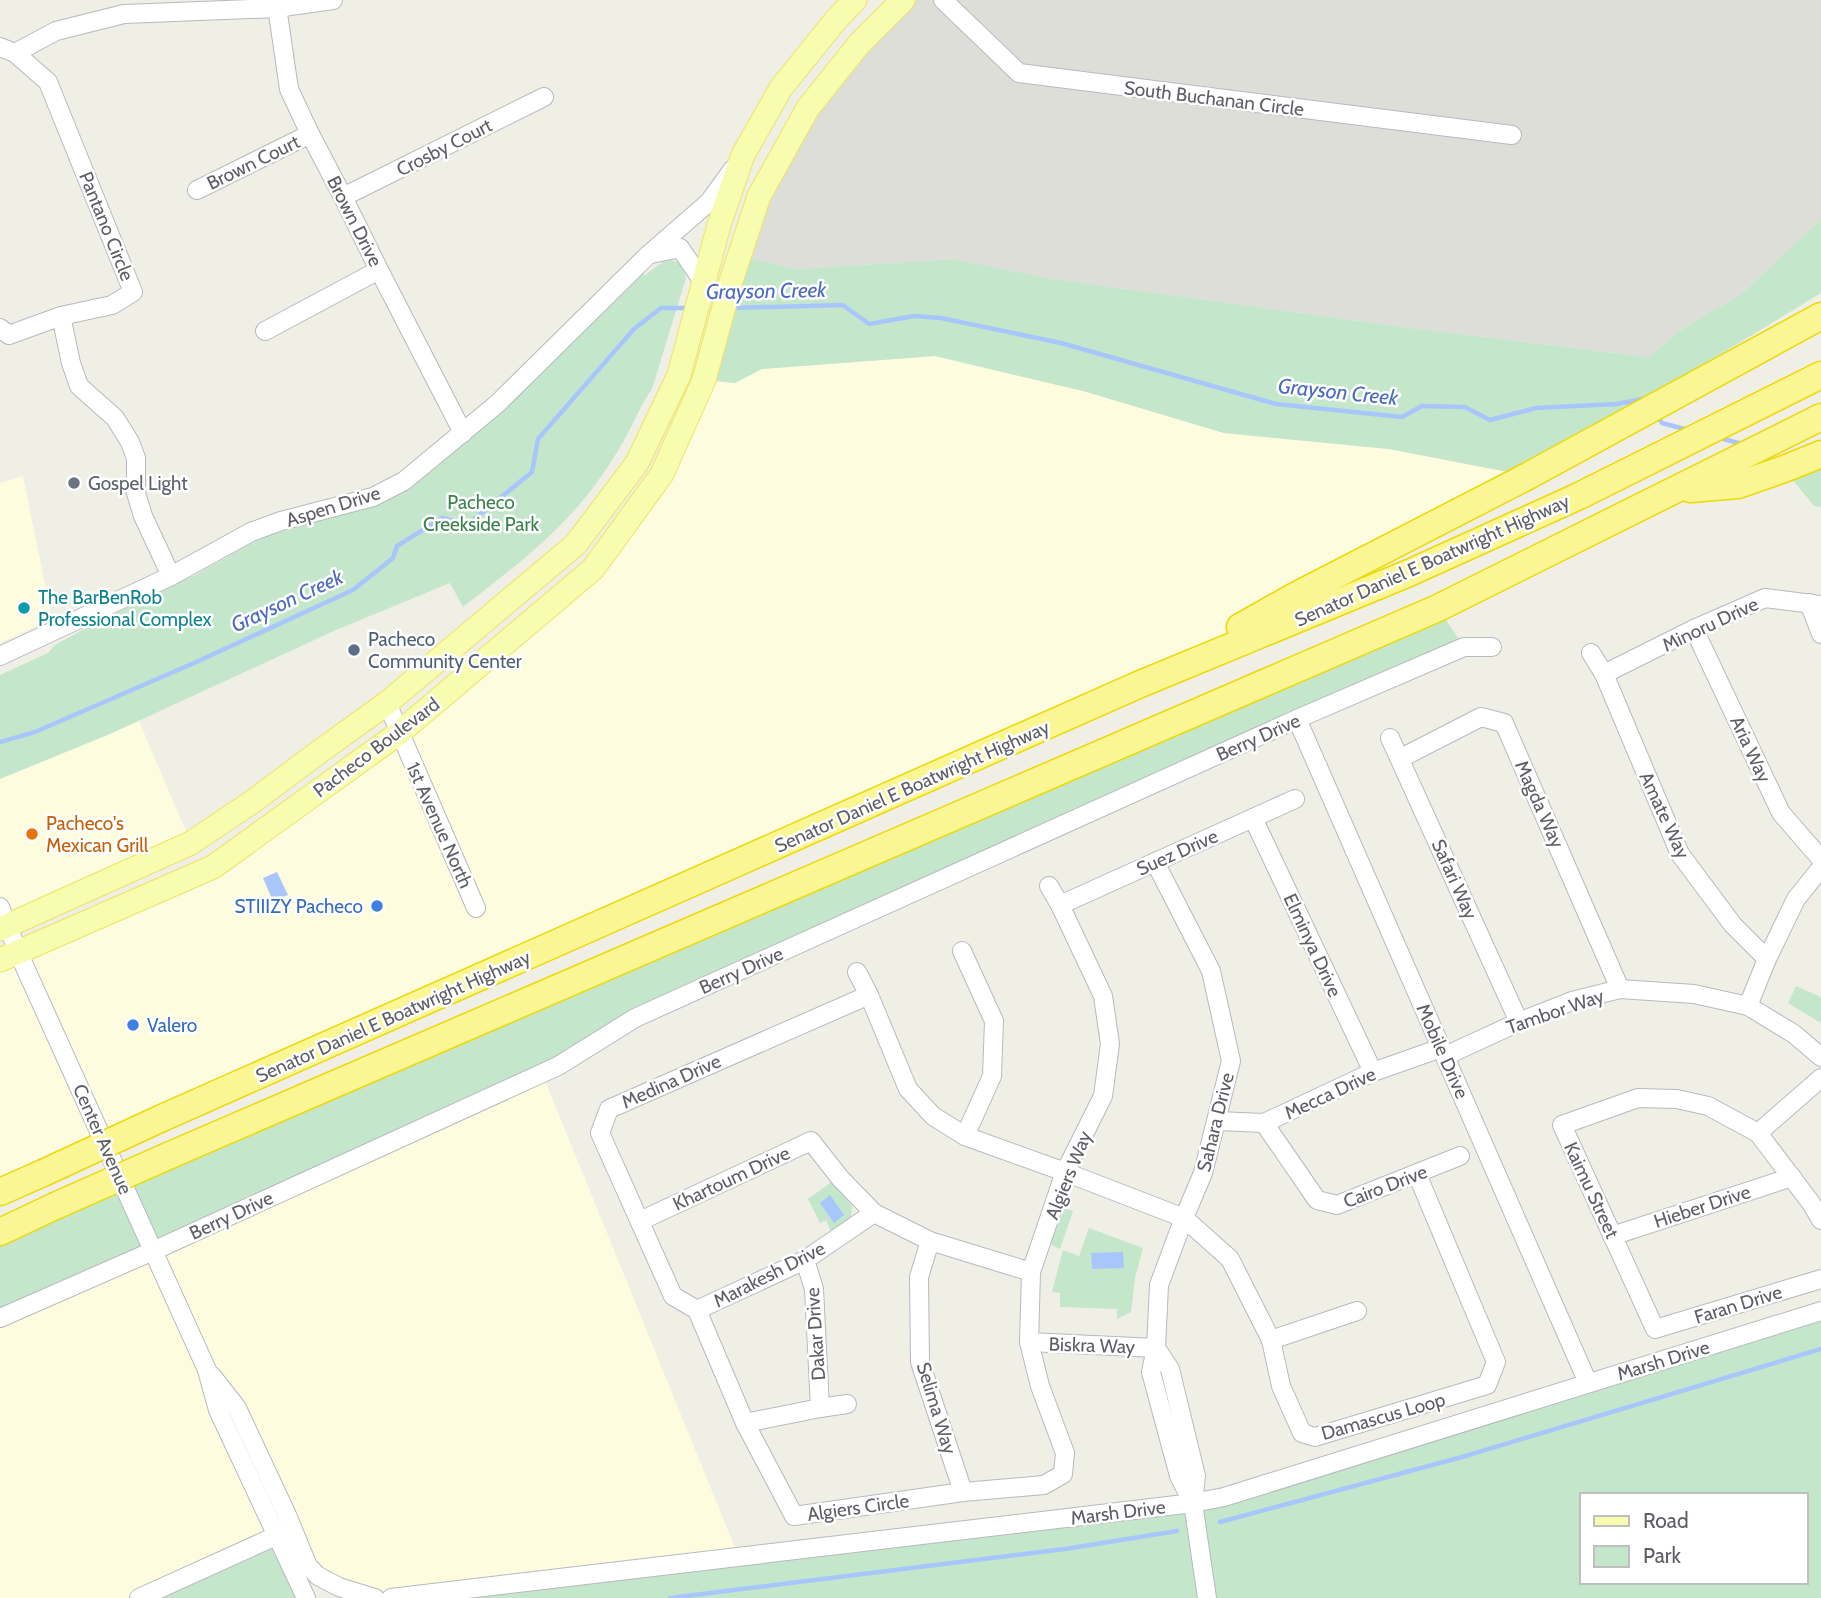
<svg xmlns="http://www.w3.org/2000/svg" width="1821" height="1598" viewBox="0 0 1821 1598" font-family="Cabin,sans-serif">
<rect width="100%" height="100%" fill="#efefe6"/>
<!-- commercial -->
<g fill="#fdfcde">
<path d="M935,356L1083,391L1224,433L1389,449L1528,476L1138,685L0,1192V960L213,867L593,569L704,380L735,383L762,369Z"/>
<path d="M23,476L52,619L0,643V483Z"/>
<path d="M139,721L191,843L0,929V779Z"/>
<path d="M542,1073L738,1555L390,1598L318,1576L287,1515L208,1372L276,1536L138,1598H0V1317Z"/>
</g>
<!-- industrial -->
<path fill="#deded8" d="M901,0H1821V219L1741,294L1679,331L1649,357L1410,328L1053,279L954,259L796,269L739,255L808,108Z"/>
<!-- green -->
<g fill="#c4e6cb" fill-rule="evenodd">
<path d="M1821,219V293L1691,372L1528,476L1389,449L1224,433L1083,391L935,356L762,369L735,383L704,380L739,255L796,269L954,259L1053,279L1410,328L1649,357L1679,331L1741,294Z"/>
<path d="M671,260L682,264L686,278L652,389C643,401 638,414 631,427C622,444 612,462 600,478C564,530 513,568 463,607L450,583L336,630L110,734L0,779V675L48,653L55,645L97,622L197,574L250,544L270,535L361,509L399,494L423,478L508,407L609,303L643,273L645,275L664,261Z"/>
<path d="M1821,454V507L1814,506L1784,469Z"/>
<path d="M1438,608L1464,647L834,927L558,1066L0,1318V1232Z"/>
<path d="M1796,986L1821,997V1023L1788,1003Z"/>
<path d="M833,1181L852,1206L851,1218L831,1231L826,1220L820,1223L808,1199Z"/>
<path d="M1065,1208L1073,1211L1060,1249L1050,1244Z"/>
<path d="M1089,1228L1143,1248L1135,1278L1131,1312L1117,1319V1309L1060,1307V1293L1052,1292L1063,1250L1079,1256Z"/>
<path d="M1821,1311V1598H391L1193,1503ZM1581,1495H1805V1582H1581Z"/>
<path d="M276,1536L313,1598H138Z"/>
</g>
<!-- water -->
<g fill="#a9c6fc">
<path d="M277,872L288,895L273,901L263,878Z"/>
<path d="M830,1195L844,1215L834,1223L820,1203Z"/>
<path d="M1123,1252L1124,1268L1092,1269L1091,1253Z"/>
</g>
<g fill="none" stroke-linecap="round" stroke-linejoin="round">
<!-- stream -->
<g stroke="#a9c6fc" stroke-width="4.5">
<path d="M731,308L843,305L869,324L914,316L941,318L1061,343L1276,404L1402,417L1422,406L1465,407L1490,420L1536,408L1617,404L1642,399L1646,403"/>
<path d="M1656,415L1662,423L1688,430"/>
<path d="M1720,438L1742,444"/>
<path d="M0,742L35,732L194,663L353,590L393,558L397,546L442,518L468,524L532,472L538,439L634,329L661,308H690"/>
<path d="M1220,1522L1462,1457L1821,1349"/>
<path d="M670,1598L1065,1549L1177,1531"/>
</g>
<defs>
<g id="minor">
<path d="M276,0L289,89L310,134L343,197L379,270L463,433"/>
<path d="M943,0L1019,73L1512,135"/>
<path d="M0,47L15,53L48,82L133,292L112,305L61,316L9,335L0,328"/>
<path d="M15,53L56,31L124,14L276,8L333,0"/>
<path d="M197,190L310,134"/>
<path d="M343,197L544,97"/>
<path d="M651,254L680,248L704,283"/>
<path d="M61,316L71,363L79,386L115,418L130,442L136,458V493L143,516L171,576"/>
<path d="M265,331L379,270"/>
<path d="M1809,603L1821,634"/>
<path d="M1694,629L1781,813L1821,859"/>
<path d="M1591,653L1604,674L1680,854L1733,925L1767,959"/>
<path d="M0,656L171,576L251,532L281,521L373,497L404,481L497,404L648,255L709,202L733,169"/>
<path d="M1604,674L1694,629L1765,598L1821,605"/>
<path d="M387,703L476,908"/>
<path d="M1297,719L1588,1383"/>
<path d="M1390,738L1519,1022"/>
<path d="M1401,758L1481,717L1504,723L1620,989"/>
<path d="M1253,818L1373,1072"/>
<path d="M1060,905L1295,799"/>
<path d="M0,907L18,952L207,1370L218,1410L306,1598"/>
<path d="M962,951L994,1021L992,1076L965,1136"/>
<path d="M857,972L869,995L908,1089L933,1116L965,1136L1065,1172L1184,1218L1230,1259L1271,1340L1281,1386L1302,1433L1315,1437L1487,1385L1496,1362L1417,1174"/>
<path d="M1748,1006L1767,959L1796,899L1821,868"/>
<path d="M1445,1056L1519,1022L1572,1001L1620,989L1694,994L1748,1006L1794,1034L1821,1057"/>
<path d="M1217,1121L1264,1123L1373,1072L1441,1048"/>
<path d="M1264,1123L1317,1200L1337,1205L1460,1156"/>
<path d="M1758,1133L1821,1078"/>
<path d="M1821,1220L1811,1203L1758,1133L1708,1106L1677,1099L1638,1098L1562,1125L1655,1329L1821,1279"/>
<path d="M640,1221L811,1141L840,1178L874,1213L930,1241L1031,1272"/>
<path d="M1612,1236L1792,1177"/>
<path d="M930,1241L919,1277L920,1362L963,1492"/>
<path d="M697,1310L745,1423L794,1516L963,1492L1044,1485L1063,1474L1065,1453L1040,1386L1029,1342L1031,1272L1065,1172L1103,1096L1110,1044L1103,996L1060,905L1049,886"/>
<path d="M697,1310L673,1296L600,1133L609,1109L869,995"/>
<path d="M697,1310L805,1260L874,1213"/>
<path d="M0,1318L153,1251L558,1066L635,1018L1297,719L1464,647H1492"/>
<path d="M1271,1340L1357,1311"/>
<path d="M1029,1342L1156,1348L1159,1285L1184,1218L1203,1173L1231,1061L1211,971L1155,862"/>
<path d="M212,1376L237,1408L287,1515L308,1566L318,1576L339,1587L375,1598"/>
<path d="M820,1408L847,1404"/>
<path d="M745,1423L820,1408L814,1289L805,1260"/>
<path d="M1193,1503L1196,1476L1170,1369L1156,1348L1151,1372L1179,1476L1193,1503L1207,1598"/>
<path d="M139,1598L276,1536"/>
<path d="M391,1598L1193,1503L1224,1497L1821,1311"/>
</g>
<g id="major">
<path d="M0,929L191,843L252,802L315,755L387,703L576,544L637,463L679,375L719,225L743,155L781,88L835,21L855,0"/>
<path d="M0,960L213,867L399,733L593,569L662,474L704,380L731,281L759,196L808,108L859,44L903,0"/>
</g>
<g id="highway">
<path d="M1690,489L1738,485L1784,469L1821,454"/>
<path d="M1240,627L1295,596L1528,476L1821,316"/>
<path d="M162,1118L1138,685L1409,573L1579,496L1821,375"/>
<path d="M168,1156L1438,608L1821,417"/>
<path d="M0,1192L43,1173"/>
<path d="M0,1232L55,1206"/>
</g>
</defs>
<!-- minor casing -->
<use href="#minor" stroke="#b8b9bf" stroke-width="20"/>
<!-- major casing -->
<use href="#major" stroke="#ede462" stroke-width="25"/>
<!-- highway casing -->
<use href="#highway" stroke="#edd808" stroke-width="29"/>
<!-- minor -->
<use href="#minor" stroke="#fff" stroke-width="18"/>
<!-- major -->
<use href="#major" stroke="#f8fcae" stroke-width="23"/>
<!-- highway -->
<use href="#highway" stroke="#f9f693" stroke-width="26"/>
<defs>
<g id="highway-bridge">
<path d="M43,1173L162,1118"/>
<path d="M55,1206L168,1156"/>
</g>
</defs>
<!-- highway-bridge casing -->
<use href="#highway-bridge" stroke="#edd808" stroke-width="29" stroke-linecap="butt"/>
<!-- highway-bridge -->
<use href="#highway-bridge" stroke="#f9f693" stroke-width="26"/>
</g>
<!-- markers -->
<circle fill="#6b7280" stroke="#fff" stroke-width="2.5" cx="74" cy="483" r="7"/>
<circle fill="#0f9aa8" stroke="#fff" stroke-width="2.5" cx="24" cy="608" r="7"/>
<circle fill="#5c6f8a" stroke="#fff" stroke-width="2.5" cx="354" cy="650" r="7"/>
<circle fill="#e8710a" stroke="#fff" stroke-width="2.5" cx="32" cy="834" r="7"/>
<g fill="#3f7fe0" stroke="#fff" stroke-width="2.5">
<circle cx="377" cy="906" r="7"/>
<circle cx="133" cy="1025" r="7"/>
</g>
<g text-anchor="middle" stroke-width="5" stroke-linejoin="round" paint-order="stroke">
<!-- street labels -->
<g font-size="19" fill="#5e5f66" stroke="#fff">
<text transform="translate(1214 98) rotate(7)" y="7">South Buchanan Circle</text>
<text transform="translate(444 147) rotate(-27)" y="7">Crosby Court</text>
<text transform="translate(253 162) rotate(-26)" y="7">Brown Court</text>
<text transform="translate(355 221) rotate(63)" y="7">Brown Drive</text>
<text transform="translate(107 226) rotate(68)" y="7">Pantano Circle</text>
<text transform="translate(333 506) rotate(-17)" y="7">Aspen Drive</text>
<text transform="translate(1432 560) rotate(-24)" y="7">Senator Daniel E Boatwright Highway</text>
<text transform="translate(1710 624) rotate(-25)" y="7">Minoru Drive</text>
<text transform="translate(1258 737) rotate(-24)" y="7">Berry Drive</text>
<text transform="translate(376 747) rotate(-37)" y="7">Pacheco Boulevard</text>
<text transform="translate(1751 749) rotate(65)" y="7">Aria Way</text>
<text transform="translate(912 786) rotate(-24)" y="7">Senator Daniel E Boatwright Highway</text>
<text transform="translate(1540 804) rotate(66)" y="7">Magda Way</text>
<text transform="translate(1665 815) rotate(65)" y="7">Amate Way</text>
<text transform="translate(440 825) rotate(66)" y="7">1st Avenue North</text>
<text transform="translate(1177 852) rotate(-24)" y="7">Suez Drive</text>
<text transform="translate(1455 879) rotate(66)" y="7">Safari Way</text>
<text transform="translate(1313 945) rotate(65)" y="7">Elminya Drive</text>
<text transform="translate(741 970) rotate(-24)" y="7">Berry Drive</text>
<text transform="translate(1555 1011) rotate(-19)" y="7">Tambor Way</text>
<text transform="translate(393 1016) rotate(-24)" y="7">Senator Daniel E Boatwright Highway</text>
<text transform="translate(1443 1051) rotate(66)" y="7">Mobile Drive</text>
<text transform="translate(671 1081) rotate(-24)" y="7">Medina Drive</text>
<text transform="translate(1330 1093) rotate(-25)" y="7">Mecca Drive</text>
<text transform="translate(1215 1122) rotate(-76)" y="7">Sahara Drive</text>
<text transform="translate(103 1139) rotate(66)" y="7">Center Avenue</text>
<text transform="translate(1068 1175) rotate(-68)" y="7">Algiers Way</text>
<text transform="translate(731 1178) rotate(-25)" y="7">Khartoum Drive</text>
<text transform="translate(1385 1186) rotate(-21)" y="7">Cairo Drive</text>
<text transform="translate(1592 1190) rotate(65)" y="7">Kaimu Street</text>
<text transform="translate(1702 1206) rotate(-18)" y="7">Hieber Drive</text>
<text transform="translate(231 1215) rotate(-25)" y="7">Berry Drive</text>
<text transform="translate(769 1274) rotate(-27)" y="7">Marakesh Drive</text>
<text transform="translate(1738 1304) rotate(-17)" y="7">Faran Drive</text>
<text transform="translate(815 1334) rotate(-94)" y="7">Dakar Drive</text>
<text transform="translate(1092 1345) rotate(2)" y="7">Biskra Way</text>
<text transform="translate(1663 1360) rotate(-17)" y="7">Marsh Drive</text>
<text transform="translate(937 1408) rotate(73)" y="7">Selima Way</text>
<text transform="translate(1383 1416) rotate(-16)" y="7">Damascus Loop</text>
<text transform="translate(858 1507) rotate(-8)" y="7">Algiers Circle</text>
<text transform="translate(1118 1512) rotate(-7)" y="7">Marsh Drive</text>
</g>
<!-- worship labels -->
<g font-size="19" fill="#5b616d" stroke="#fff" text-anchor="start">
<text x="88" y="490">Gospel Light</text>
</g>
<!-- park labels -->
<g font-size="19" fill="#38834c" stroke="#fff">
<text x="481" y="509">Pacheco<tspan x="481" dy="22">Creekside Park</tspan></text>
</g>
<!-- culture labels -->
<g font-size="19" fill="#0d838f" stroke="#fff" text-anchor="start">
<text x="38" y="604">The BarBenRob<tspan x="38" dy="22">Professional Complex</tspan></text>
</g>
<!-- service labels -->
<g font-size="19" fill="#4e5e75" stroke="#fff" text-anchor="start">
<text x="368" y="646">Pacheco<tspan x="368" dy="22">Community Center</tspan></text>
</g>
<!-- food labels -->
<g font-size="19" fill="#c56008" stroke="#fff" text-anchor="start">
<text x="46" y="830">Pacheco's<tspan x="46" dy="22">Mexican Grill</tspan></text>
</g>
<!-- shop labels -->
<g font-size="19" fill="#366cbe" stroke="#fff" text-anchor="end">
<text x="363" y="913">STIIIZY Pacheco</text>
<text x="147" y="1032" text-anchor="start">Valero</text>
</g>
<!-- water labels -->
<g font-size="21" font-style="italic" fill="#4b6bc0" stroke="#fff">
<text transform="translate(766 291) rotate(-1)" y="7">Grayson Creek</text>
<text transform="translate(1338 392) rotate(6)" y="7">Grayson Creek</text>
<text transform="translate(287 601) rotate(-25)" y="7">Grayson Creek</text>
</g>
</g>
<!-- legend -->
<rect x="1580" y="1493" width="228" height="91" fill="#ffffff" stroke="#bfbfc2" stroke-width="2"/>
<rect x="1594" y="1516" width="35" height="10" fill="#f8fcae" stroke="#bfbfc2" stroke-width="2"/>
<text x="1643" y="1528" font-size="21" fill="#5e5f66">Road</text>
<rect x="1594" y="1546" width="35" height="21" fill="#c4e6cb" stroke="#bfbfc2" stroke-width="2"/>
<text x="1643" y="1563" font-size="21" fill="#5e5f66">Park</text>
</svg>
